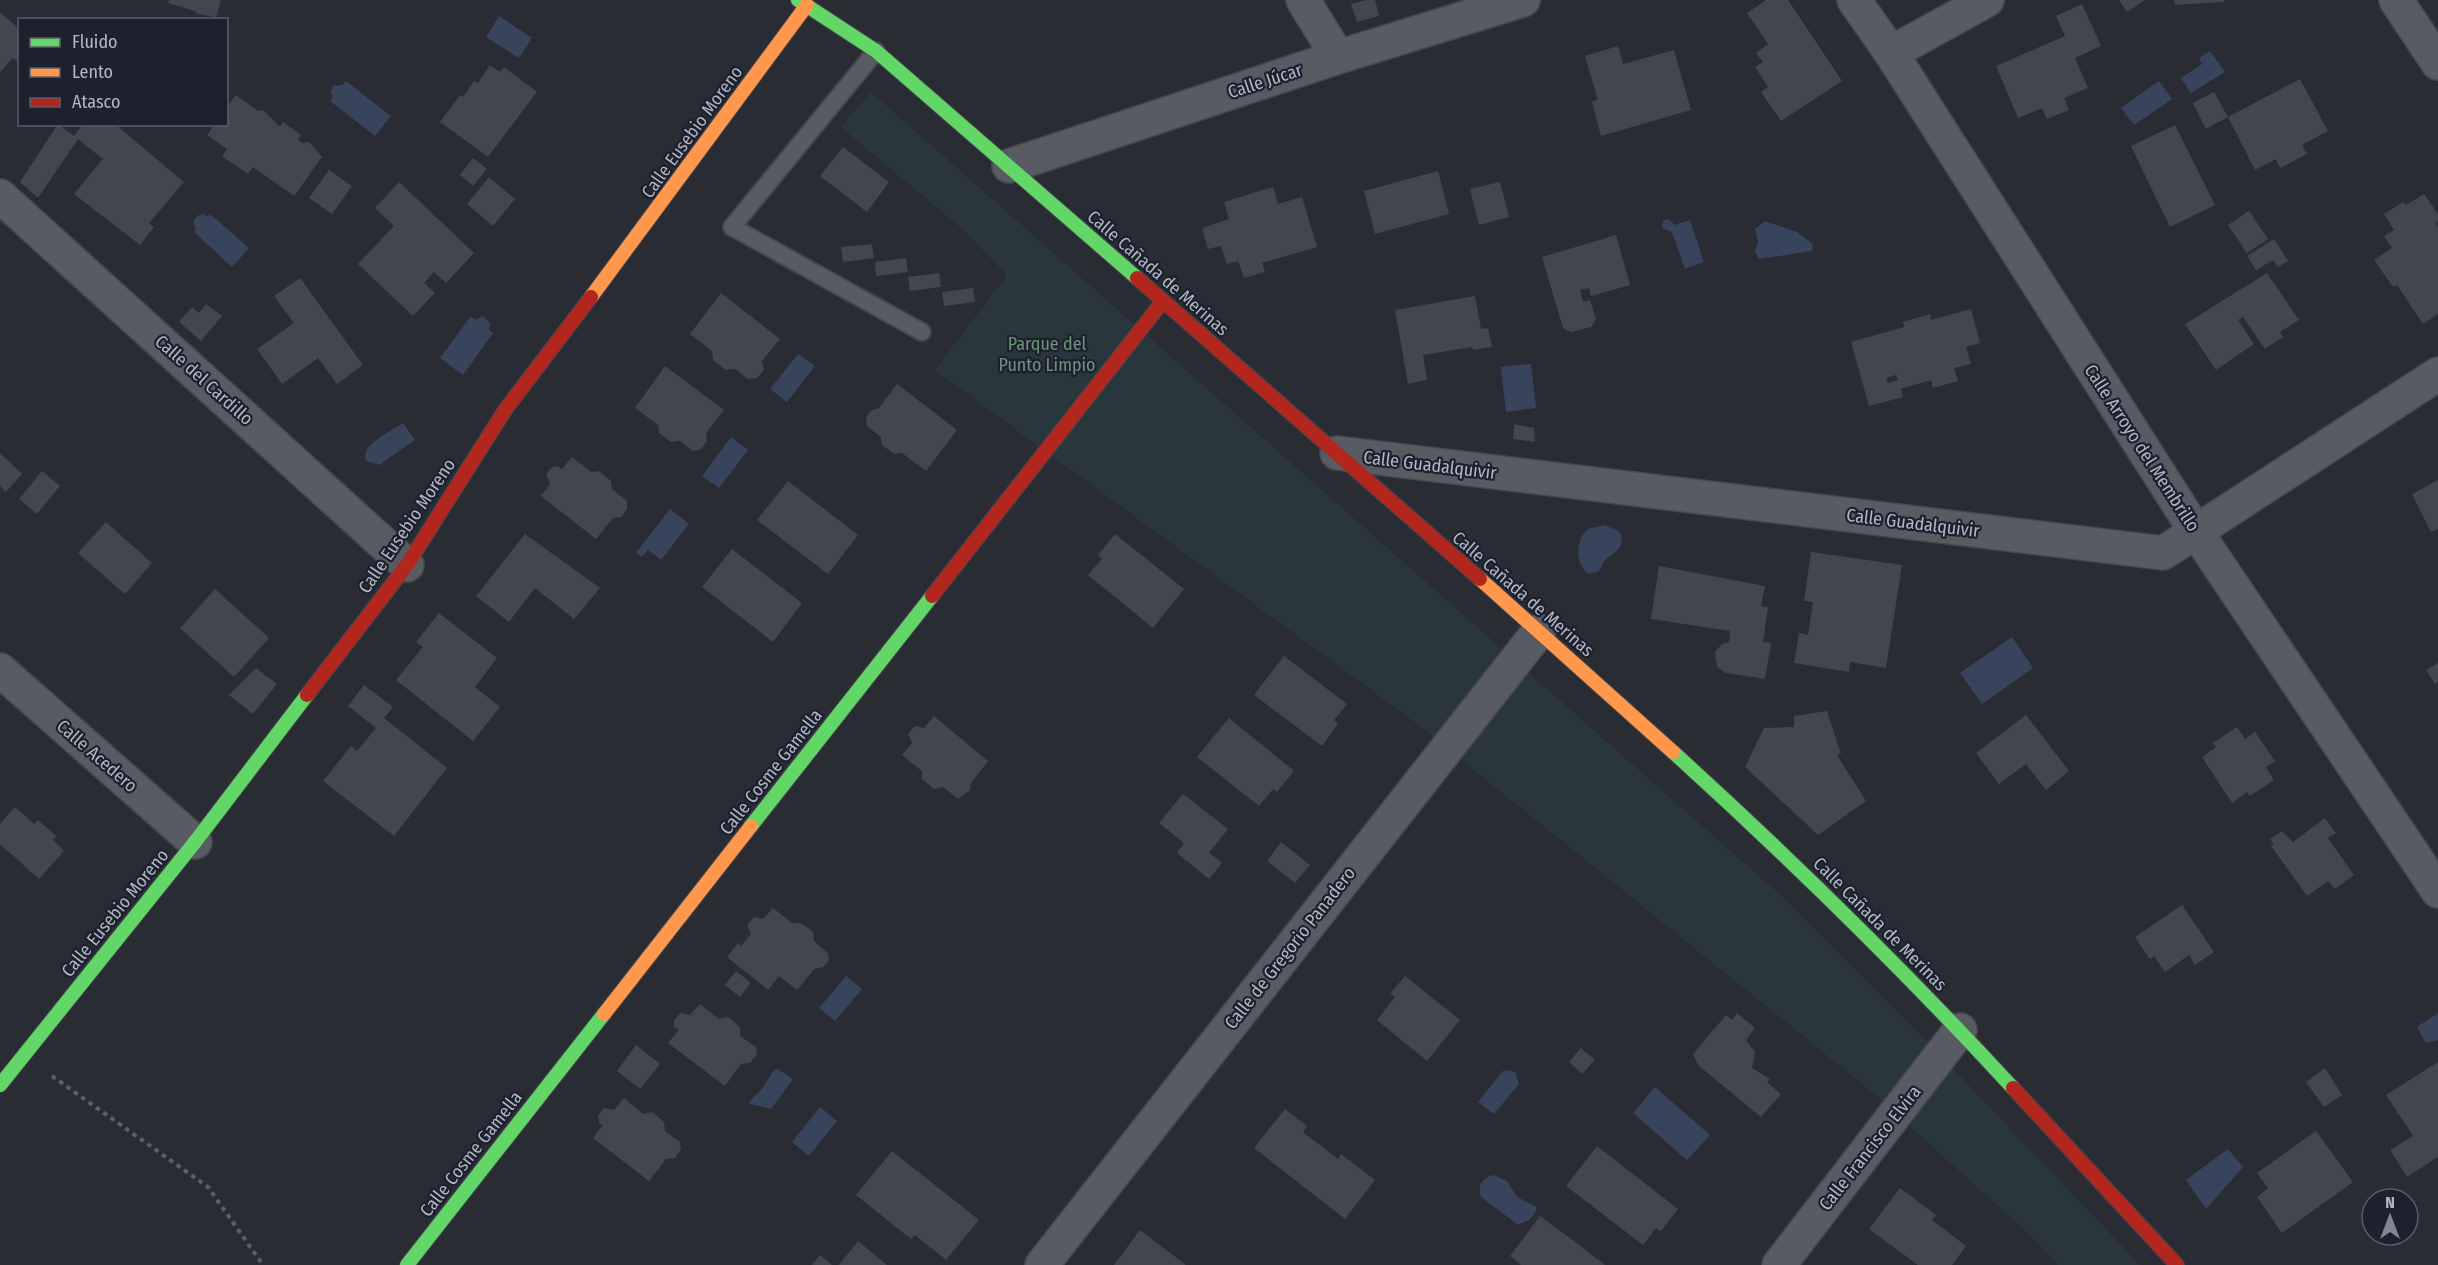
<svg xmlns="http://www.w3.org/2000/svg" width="2438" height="1265" viewBox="0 0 2438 1265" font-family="'Fira Sans Condensed',sans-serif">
<rect width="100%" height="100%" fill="#292c33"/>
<!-- green -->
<path fill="#29373c" d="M871,92L1777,892L1919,1033L2140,1265H2058L2019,1225L1871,1091L1416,723L935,370L1007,275L961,228L841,127Z"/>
<!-- water -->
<g fill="#38445c">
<path d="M499,16L532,38L519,58L486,37Z"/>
<path d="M2210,51L2225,72L2191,93L2181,78L2202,64L2199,58Z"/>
<path d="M346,81L391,116L375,136L330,101L333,97L331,92L333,86L342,85Z"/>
<path d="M2159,81L2172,99L2134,125L2121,108Z"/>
<path d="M203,214L208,217L210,214L249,248L232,267L194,232L196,230L193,221L197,216Z"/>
<path d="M1668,219L1675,225L1690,220L1704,262L1685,269L1672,232L1662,228L1663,221Z"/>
<path d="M1765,221L1797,232L1813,244L1812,251L1759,259L1755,252L1758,242L1755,229Z"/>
<path d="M471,316L476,320L483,316L490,323L489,330L493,333L463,375L440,358Z"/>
<path d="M798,354L815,366L787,402L770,389Z"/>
<path d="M1531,364L1536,408L1506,412L1501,367Z"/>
<path d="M403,423L415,440L379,465L366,461C360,444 390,432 403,423Z"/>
<path d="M731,437L748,450L719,488L702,476Z"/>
<path d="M670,509L689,524L661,560L648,550L642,557L636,553Z"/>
<path d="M1605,525L1620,532C1626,548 1616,551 1606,559C1603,562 1601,568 1598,572L1588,574C1575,563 1575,540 1588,529Z"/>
<path d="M2012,637L2033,668L1982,704L1960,673Z"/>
<path d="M846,976L862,989L835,1021L819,1008Z"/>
<path d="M2438,1013V1040L2426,1043L2417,1027Z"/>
<path d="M778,1069L793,1079L771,1109L750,1104L749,1102L762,1089L774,1070Z"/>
<path d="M1507,1070L1515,1072L1519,1084L1494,1114L1478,1102L1503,1071Z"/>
<path d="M1655,1087L1710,1135L1687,1160L1633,1113Z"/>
<path d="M820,1107L837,1121L809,1156L792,1142Z"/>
<path d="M2228,1149L2243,1167L2206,1209L2186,1180Z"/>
<path d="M1494,1175L1507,1181L1517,1197L1537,1207C1536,1216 1526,1224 1517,1224L1481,1197C1477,1185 1483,1177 1494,1175Z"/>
</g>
<!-- building -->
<g fill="#43464c" fill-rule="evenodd">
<path d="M169,0H221L216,17L197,14L195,11L168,3Z"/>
<path d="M1366,0H1375L1379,16L1357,22L1351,4Z"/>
<path d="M1766,0H1788L1842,81L1781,121L1761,92L1768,87L1755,67L1763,62L1756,53L1768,44L1747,13Z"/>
<path d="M2119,0H2145L2127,12Z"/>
<path d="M2174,0H2224V2L2175,5Z"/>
<path d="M2082,4L2101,46L2075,58L2088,88L2064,98L2069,110L2047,119L2042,108L2018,118L1996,66L2065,36L2056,16Z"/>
<path d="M0,12L20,30V63L13,58L0,72Z"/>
<path d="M1618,46L1623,64L1674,50L1691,110L1601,136L1592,102L1598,100L1585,56Z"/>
<path d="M490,65L500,72L504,67L537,92L488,157L440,122L460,95L463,97L474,81L478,83Z"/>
<path d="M2300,79L2328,131L2302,145L2307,154L2280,168L2276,159L2255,170L2228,117Z"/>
<path d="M2214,92L2228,117L2206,129L2193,103Z"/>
<path d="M236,95L258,111L263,110L280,127L283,122L301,135L298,140L303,143L309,142L322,157L294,196L253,167L248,174L222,156L227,149L207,135L215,124H226V108Z"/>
<path d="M58,124L74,136L83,124H115L184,182L149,223L154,227L140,245L74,194L103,159L78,139L38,198L20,182Z"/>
<path d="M2175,125L2215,205L2170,227L2131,146Z"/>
<path d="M843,147L889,182L867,212L820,176Z"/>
<path d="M473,158L487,169L473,186L460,175Z"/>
<path d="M329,170L352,186L332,214L309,198Z"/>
<path d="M1438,171L1449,214L1375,234L1364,191Z"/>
<path d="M489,177L515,199L493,226L467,204Z"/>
<path d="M399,182L474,253L446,283L434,272L424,283L435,293L413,316L358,264L394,226L375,208Z"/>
<path d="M1500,182L1509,217L1479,225L1470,189Z"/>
<path d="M1273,187L1278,204L1302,197L1317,247L1262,263L1265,272L1244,278L1238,261L1227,264L1221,246L1208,249L1202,228L1229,219L1224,202Z"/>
<path d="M2424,194L2438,214V221L2435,223L2438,227V314L2423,324L2397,285L2393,287L2374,260L2392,248L2384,236L2394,230L2384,214L2403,202L2406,205Z"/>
<path d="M2249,211L2268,239L2247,253L2228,225Z"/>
<path d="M1616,235L1630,285L1591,296L1589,288L1580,290L1583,302L1590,300L1596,319L1591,327L1571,332L1563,328L1542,257Z"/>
<path d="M2274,239L2288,261L2278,267L2273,260L2256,270L2247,256Z"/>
<path d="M872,244L874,258L843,262L841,247Z"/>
<path d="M906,258L908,272L876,276L875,262Z"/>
<path d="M939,273L941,287L910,291L908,277Z"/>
<path d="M2267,273L2299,320L2280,332L2283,337L2265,349L2243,317L2238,320L2254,344L2216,370L2185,324Z"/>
<path d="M300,278L363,365L337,384L318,358L282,384L257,349L294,323L274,296Z"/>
<path d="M973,288L975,302L944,306L942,292Z"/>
<path d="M721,293L780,339L762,361L764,370L757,378L748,379L735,369L726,370L713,360L712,351L690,334Z"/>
<path d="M1475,296L1481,329L1488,328L1492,347L1473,350L1472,347L1423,355L1427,380L1408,384L1395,310Z"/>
<path d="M206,304L222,316L201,341L179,322L192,307L199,313Z"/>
<path d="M1971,309L1980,343L1966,347L1971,364L1954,368L1958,381L1933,388L1931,380L1901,389L1903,397L1869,406L1851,342L1904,327L1903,322L1930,314L1931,320ZM1896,375L1898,380L1888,383L1886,378Z"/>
<path d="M665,366L724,410L706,433L707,441L700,450L693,451L680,441L671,442L659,433L658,425L635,408Z"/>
<path d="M897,384L957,430L926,471L902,453L894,454L882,445L881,437L867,426L866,417L872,410L879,408Z"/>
<path d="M1514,424L1534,428L1535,442L1513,439Z"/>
<path d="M0,453L22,474L6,492L0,486Z"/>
<path d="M572,457L591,472L599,471L611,481L612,489L627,501V509L621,517L613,518L596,539L541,496L550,484L546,474L552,467L558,466L562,469Z"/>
<path d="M42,471L60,486L37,514L19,499Z"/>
<path d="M2438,480V529L2431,532L2412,494Z"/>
<path d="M788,481L858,535L828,574L757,520Z"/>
<path d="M106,522L152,563L125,594L78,553Z"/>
<path d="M525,534L600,588L574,619L535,588L509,622L476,596Z"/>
<path d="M1115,534L1184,589L1153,628L1088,575L1102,559L1098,555Z"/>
<path d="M732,549L802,603L773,642L702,587Z"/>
<path d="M1811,552L1902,565L1886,668L1850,662L1849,672L1794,663L1799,633L1808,635L1813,602L1804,601Z"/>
<path d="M1659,566L1765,586L1761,606L1768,607L1763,642L1771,643L1765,679L1726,673L1717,667L1715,652L1722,644L1729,642L1730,631L1651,619Z"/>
<path d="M215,589L269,638L234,677L180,628Z"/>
<path d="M439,613L497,658L475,687L500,707L473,741L396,680L423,647L416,642Z"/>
<path d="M1284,656L1347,704L1334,720L1338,724L1322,746L1254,695Z"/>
<path d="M2438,663V682L2435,684L2426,670Z"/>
<path d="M256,668L277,684L253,714L229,695Z"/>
<path d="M364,685L393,707L384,718L447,768L394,836L323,781L351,746L357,751L376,728L348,706Z"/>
<path d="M1827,711L1841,754L1837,755L1866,801L1818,835L1745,767L1764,728L1794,727V716Z"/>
<path d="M2026,715L2069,771L2046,790L2026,764L1999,784L1976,753Z"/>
<path d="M934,716L988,761L971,783L970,790L958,799L943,787L934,789L922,779V771L902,755L912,743L908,734L915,726L924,728Z"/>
<path d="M1229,718L1294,771L1277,792L1273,789L1259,806L1197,757Z"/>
<path d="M2237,727L2245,739L2255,732L2275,761L2266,767L2274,780L2250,796L2247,792L2232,803L2202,757L2216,747L2213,743Z"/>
<path d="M1183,794L1228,829L1209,853L1222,863L1209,879L1177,853L1184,843L1159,823Z"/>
<path d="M15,807L34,824L38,820L56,836L53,840L64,851L39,879L0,844V824Z"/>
<path d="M2325,818L2336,833L2328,838L2354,875L2335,889L2328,881L2307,896L2271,846L2274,844L2270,839L2282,831L2293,842Z"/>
<path d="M1281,842L1310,865L1295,883L1267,861Z"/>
<path d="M2182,905L2214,952L2195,965L2189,955L2165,972L2154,956L2150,959L2135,937Z"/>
<path d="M773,908L792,923H801L813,932L814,941L828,953L829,960L823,967L814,969L797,990L779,976L768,990L727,957L738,943L741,946L751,934L747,925L754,917L763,919Z"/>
<path d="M736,971L751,983L740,997L725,985Z"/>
<path d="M1405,976L1460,1020L1427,1061L1377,1020L1395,997L1390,994Z"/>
<path d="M700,1004L719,1019L728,1017L740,1027V1036L756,1047L757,1054L750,1063L741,1064L725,1086L668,1043L679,1030L674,1027V1021L680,1013L690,1015Z"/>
<path d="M1737,1013L1755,1028L1746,1040L1755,1052L1752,1068L1770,1079L1767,1082L1781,1094L1761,1117L1698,1065L1693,1054L1726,1015L1732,1020Z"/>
<path d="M636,1045L660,1064L640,1089L617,1071Z"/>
<path d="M1581,1048L1595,1060L1582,1074L1569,1062Z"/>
<path d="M2438,1062V1157L2407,1177L2390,1150L2413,1136L2386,1095Z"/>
<path d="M2325,1068L2342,1095L2324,1107L2306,1082Z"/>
<path d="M624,1098L643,1114L652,1112L664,1122L665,1131L680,1142L681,1149L675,1158L666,1159L649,1181L593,1138L603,1125L599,1123L598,1116L604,1108L614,1110Z"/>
<path d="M1285,1109L1307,1126L1303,1132L1338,1159L1341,1154L1375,1180L1345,1219L1254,1148Z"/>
<path d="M2316,1131L2353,1182L2282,1233L2257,1197L2268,1188L2257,1173Z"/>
<path d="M1597,1146L1678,1209L1661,1231L1656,1228L1643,1245L1566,1186Z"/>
<path d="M892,1151L979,1220L946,1260L915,1235L911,1239L856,1195Z"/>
<path d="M1900,1188L1936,1215L1932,1220L1966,1246L1952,1265H1918L1869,1229Z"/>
<path d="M1540,1216L1574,1241L1605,1265H1521L1510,1256Z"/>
<path d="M1140,1230L1186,1265H1114Z"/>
<path d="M858,1241L887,1265H839Z"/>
<path d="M820,1255L832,1265H812Z"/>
</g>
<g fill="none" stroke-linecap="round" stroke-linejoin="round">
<defs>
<path id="lane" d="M876,51L732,227L922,332"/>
<g id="street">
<path d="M1303,0L1338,57"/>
<path d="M1854,0L1891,53L2195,530L2438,891"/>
<path d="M2396,0L2438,63"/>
<path d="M1891,53L1987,0"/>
<path d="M1009,166L1338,57L1523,0"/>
<path d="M0,196L407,565"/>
<path d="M1337,453L2163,553L2438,374"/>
<path d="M0,670L195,842"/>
<path d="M1042,1265L1539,631"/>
<path d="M1779,1265L1960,1030"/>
</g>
<g id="fast">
<path d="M798,0L876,51L1137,278"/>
<path d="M1673,752C1791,859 1905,971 2013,1088"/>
<path d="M751,826L932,596"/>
<path d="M0,1085L195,842L307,695"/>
<path d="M407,1265L604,1014"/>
</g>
<g id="slow">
<path d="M591,297L807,5"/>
<path d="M1480,579L1673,752"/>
<path d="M604,1014L751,826"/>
</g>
<g id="jam">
<path d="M1137,278L1480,579"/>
<path d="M932,596L1163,301"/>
<path d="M307,695L407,565L505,410L591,297"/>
<path d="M2013,1088L2177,1265"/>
</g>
</defs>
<!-- lane casing -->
<use href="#lane" stroke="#44474c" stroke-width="20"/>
<!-- street casing -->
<use href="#street" stroke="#44474c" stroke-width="36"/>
<!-- fast casing -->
<use href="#fast" stroke="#44474c" stroke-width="16"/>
<!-- slow casing -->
<use href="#slow" stroke="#44474c" stroke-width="16"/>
<!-- jam casing -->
<use href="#jam" stroke="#44474c" stroke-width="16"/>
<!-- path -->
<path stroke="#5c5f66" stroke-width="4" stroke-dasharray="4.5 4.5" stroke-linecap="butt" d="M52,1076L208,1187L263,1265"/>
<!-- lane -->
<use href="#lane" stroke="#585b62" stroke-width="16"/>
<!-- street -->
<use href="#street" stroke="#585b62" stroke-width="33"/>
<!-- fast -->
<use href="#fast" stroke="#63d668" stroke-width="14"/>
<!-- slow -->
<use href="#slow" stroke="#ff974d" stroke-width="14"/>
<!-- jam -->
<use href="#jam" stroke="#b3261e" stroke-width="14"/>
</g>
<g text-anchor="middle" stroke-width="4.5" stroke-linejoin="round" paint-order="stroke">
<!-- street labels -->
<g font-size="18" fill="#b2b7c5" stroke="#1d212e">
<text transform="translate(1265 81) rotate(-18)" y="6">Calle Júcar</text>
<text transform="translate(692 132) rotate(-54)" y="6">Calle Eusebio Moreno</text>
<text transform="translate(1158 273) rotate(41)" y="6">Calle Cañada de Merinas</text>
<text transform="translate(204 380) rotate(42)" y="6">Calle del Cardillo</text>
<text transform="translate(2142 448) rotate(57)" y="6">Calle Arroyo del Membrillo</text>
<text transform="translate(1430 465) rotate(7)" y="6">Calle Guadalquivir</text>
<text transform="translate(1913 523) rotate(7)" y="6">Calle Guadalquivir</text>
<text transform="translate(407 526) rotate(-56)" y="6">Calle Eusebio Moreno</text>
<text transform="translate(1523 594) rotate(41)" y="6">Calle Cañada de Merinas</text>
<text transform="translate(97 756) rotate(41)" y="6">Calle Acedero</text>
<text transform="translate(771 772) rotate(-52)" y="6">Calle Cosme Gamella</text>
<text transform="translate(115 913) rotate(-51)" y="6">Calle Eusebio Moreno</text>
<text transform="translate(1880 924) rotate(45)" y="6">Calle Cañada de Merinas</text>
<text transform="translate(1290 948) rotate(-52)" y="6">Calle de Gregorio Panadero</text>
<text transform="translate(1870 1148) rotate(-52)" y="6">Calle Francisco Elvira</text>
<text transform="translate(471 1154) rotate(-52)" y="6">Calle Cosme Gamella</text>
</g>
<!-- park labels -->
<g font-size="18" fill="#6b947a" stroke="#1d212e">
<text x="1047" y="350">Parque del<tspan x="1047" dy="21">Punto Limpio</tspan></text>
</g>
</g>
<!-- legend -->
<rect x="18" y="18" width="210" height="108" fill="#1d212e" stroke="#595d6a" stroke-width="1.5"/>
<rect x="30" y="38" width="30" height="9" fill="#63d668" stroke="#595d6a" stroke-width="1.5"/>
<text x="72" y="48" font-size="18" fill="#b2b7c5">Fluido</text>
<rect x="30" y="68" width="30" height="9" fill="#ff974d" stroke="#595d6a" stroke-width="1.5"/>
<text x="72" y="78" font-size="18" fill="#b2b7c5">Lento</text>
<rect x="30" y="98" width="30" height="9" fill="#b3261e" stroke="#595d6a" stroke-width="1.5"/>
<text x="72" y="108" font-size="18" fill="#b2b7c5">Atasco</text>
<!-- north arrow -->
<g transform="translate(2390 1217)"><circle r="28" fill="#1d212e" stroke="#595d6a" stroke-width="1.5"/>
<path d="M0-4.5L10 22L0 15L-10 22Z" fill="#828692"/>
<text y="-9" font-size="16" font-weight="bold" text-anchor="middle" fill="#b2b7c5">N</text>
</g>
</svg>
